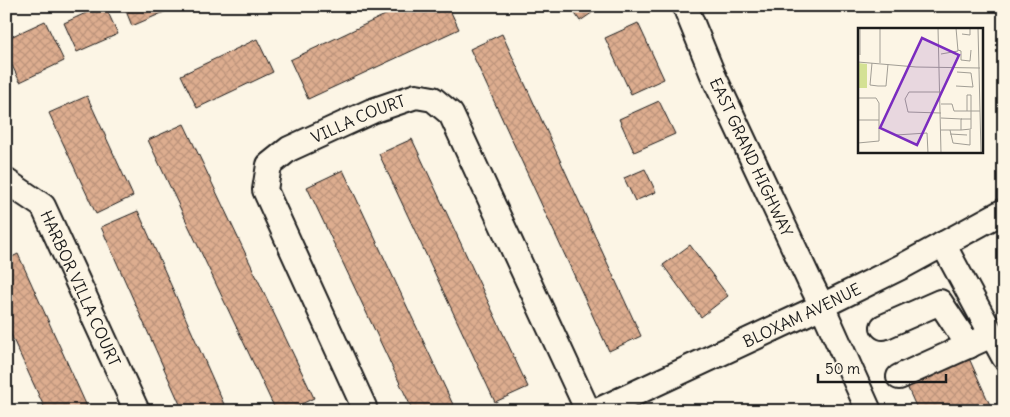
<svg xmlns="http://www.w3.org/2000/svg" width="1010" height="417" viewBox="0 0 1010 417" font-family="Delius,sans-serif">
<defs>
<pattern id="building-cross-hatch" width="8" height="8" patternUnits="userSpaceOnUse" patternTransform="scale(1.25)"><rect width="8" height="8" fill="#ddad8f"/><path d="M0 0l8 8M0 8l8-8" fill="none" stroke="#bd947b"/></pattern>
</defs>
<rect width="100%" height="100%" fill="#fcf5e5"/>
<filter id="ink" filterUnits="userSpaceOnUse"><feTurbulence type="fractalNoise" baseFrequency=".02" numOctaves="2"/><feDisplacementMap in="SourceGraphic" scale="10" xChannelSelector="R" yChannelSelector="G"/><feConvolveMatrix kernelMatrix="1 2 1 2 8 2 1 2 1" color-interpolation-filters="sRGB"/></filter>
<g filter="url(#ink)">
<!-- building -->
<g fill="url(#building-cross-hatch)" stroke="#1c1c1c">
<path d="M101,6H105L118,34L77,52L64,23Z"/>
<path d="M124,6H176V7L132,26Z"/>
<path d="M404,6H448L459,29L308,99L290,60Z"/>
<path d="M570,6H602L580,21Z"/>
<path d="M45,21L64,61L20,82L6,53V39Z"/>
<path d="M638,23L664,79L631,94L605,38Z"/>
<path d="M502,34L641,336L609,351L470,49Z"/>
<path d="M257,39L273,72L197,108L181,75Z"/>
<path d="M87,96L133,196L96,214L49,113Z"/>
<path d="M659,101L675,134L634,152L619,119Z"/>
<path d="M184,124L314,398L287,411H276L148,140Z"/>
<path d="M412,139L528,387L495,402L379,154Z"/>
<path d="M645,169L656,192L635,201L624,178Z"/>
<path d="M343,170L456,411H413L307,187Z"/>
<path d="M138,211L227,411H183L101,227Z"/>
<path d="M690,245L728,296L701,317L663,265Z"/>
<path d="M18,254L89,411H46L6,324V260Z"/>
<path d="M968,356L990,405L978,411H918L906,384Z"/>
</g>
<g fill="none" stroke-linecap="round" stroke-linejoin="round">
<defs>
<g id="minor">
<path id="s1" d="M685,6L713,75L811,284L822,306L869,411"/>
<path id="s2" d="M6,181L43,206L137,411"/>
<path d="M943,244L1004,357"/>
<path d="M883,327L940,302L969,346"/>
<path d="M899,377L983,339"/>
<path id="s3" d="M364,411V407L265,190L269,165L289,149L372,111L416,96L433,99L451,114L588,411"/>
<path id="s4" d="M597,411L822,306L903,266L1004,211"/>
</g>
</defs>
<!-- minor casing -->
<use href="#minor" stroke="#1c1c1c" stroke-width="28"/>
<!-- minor -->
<use href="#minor" stroke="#fcf5e5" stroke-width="24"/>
</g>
</g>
<g text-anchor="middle" stroke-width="4.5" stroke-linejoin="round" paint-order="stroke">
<!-- street labels -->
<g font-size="16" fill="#1c1c1c" stroke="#fcf5e5">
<text dy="6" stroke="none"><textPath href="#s3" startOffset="369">VILLA COURT</textPath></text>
<text dy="6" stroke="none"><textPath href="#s1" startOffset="165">EAST GRAND HIGHWAY</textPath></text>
<text dy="6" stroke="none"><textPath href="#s2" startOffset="135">HARBOR VILLA COURT</textPath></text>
<text dy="6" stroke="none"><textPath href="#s4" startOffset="226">BLOXAM AVENUE</textPath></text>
</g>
</g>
<!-- overview -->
<g transform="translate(858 28)">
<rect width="125" height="125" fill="#fcf5e5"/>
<path d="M0,35L9,36V60H0Z" fill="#d4e194"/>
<path fill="none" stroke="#a29e95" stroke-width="1" d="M80,0L83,125M120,0L123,125M104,6L112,7V0M100,22L103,23V32L112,33L113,22M83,26L100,23L98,0M2,27V0M0,34L58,39L122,40M14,35L12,57L20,58H28L30,36M22,35V0M99,44L113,45L115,59M98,58L115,59M0,70H18L21,75V113L0,115M83,76H94L96,83H122M83,85L50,84L47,71L51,64H83M83,90L104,91M0,92H21M83,102H103V91H113V67H109V83M92,102L95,115L112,117V102M103,102L113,101V91M92,106L109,107M38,107L69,105L70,125"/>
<path fill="#7b2cbf" fill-opacity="0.15" stroke="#7b2cbf" stroke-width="2.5" d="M64,10L101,27L59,117L22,100Z"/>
<rect width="125" height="125" fill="none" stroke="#1c1c1c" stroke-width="2.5"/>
</g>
<!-- margin -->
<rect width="1010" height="417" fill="none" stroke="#fcf5e5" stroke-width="25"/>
<rect x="12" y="12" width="985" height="392" fill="none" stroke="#1c1c1c" stroke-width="2" filter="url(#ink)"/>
<!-- scale -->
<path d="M818 374v8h128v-8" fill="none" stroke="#1c1c1c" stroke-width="2.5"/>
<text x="825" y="374" font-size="15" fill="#1c1c1c" stroke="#fcf5e5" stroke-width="4" paint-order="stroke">50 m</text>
</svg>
